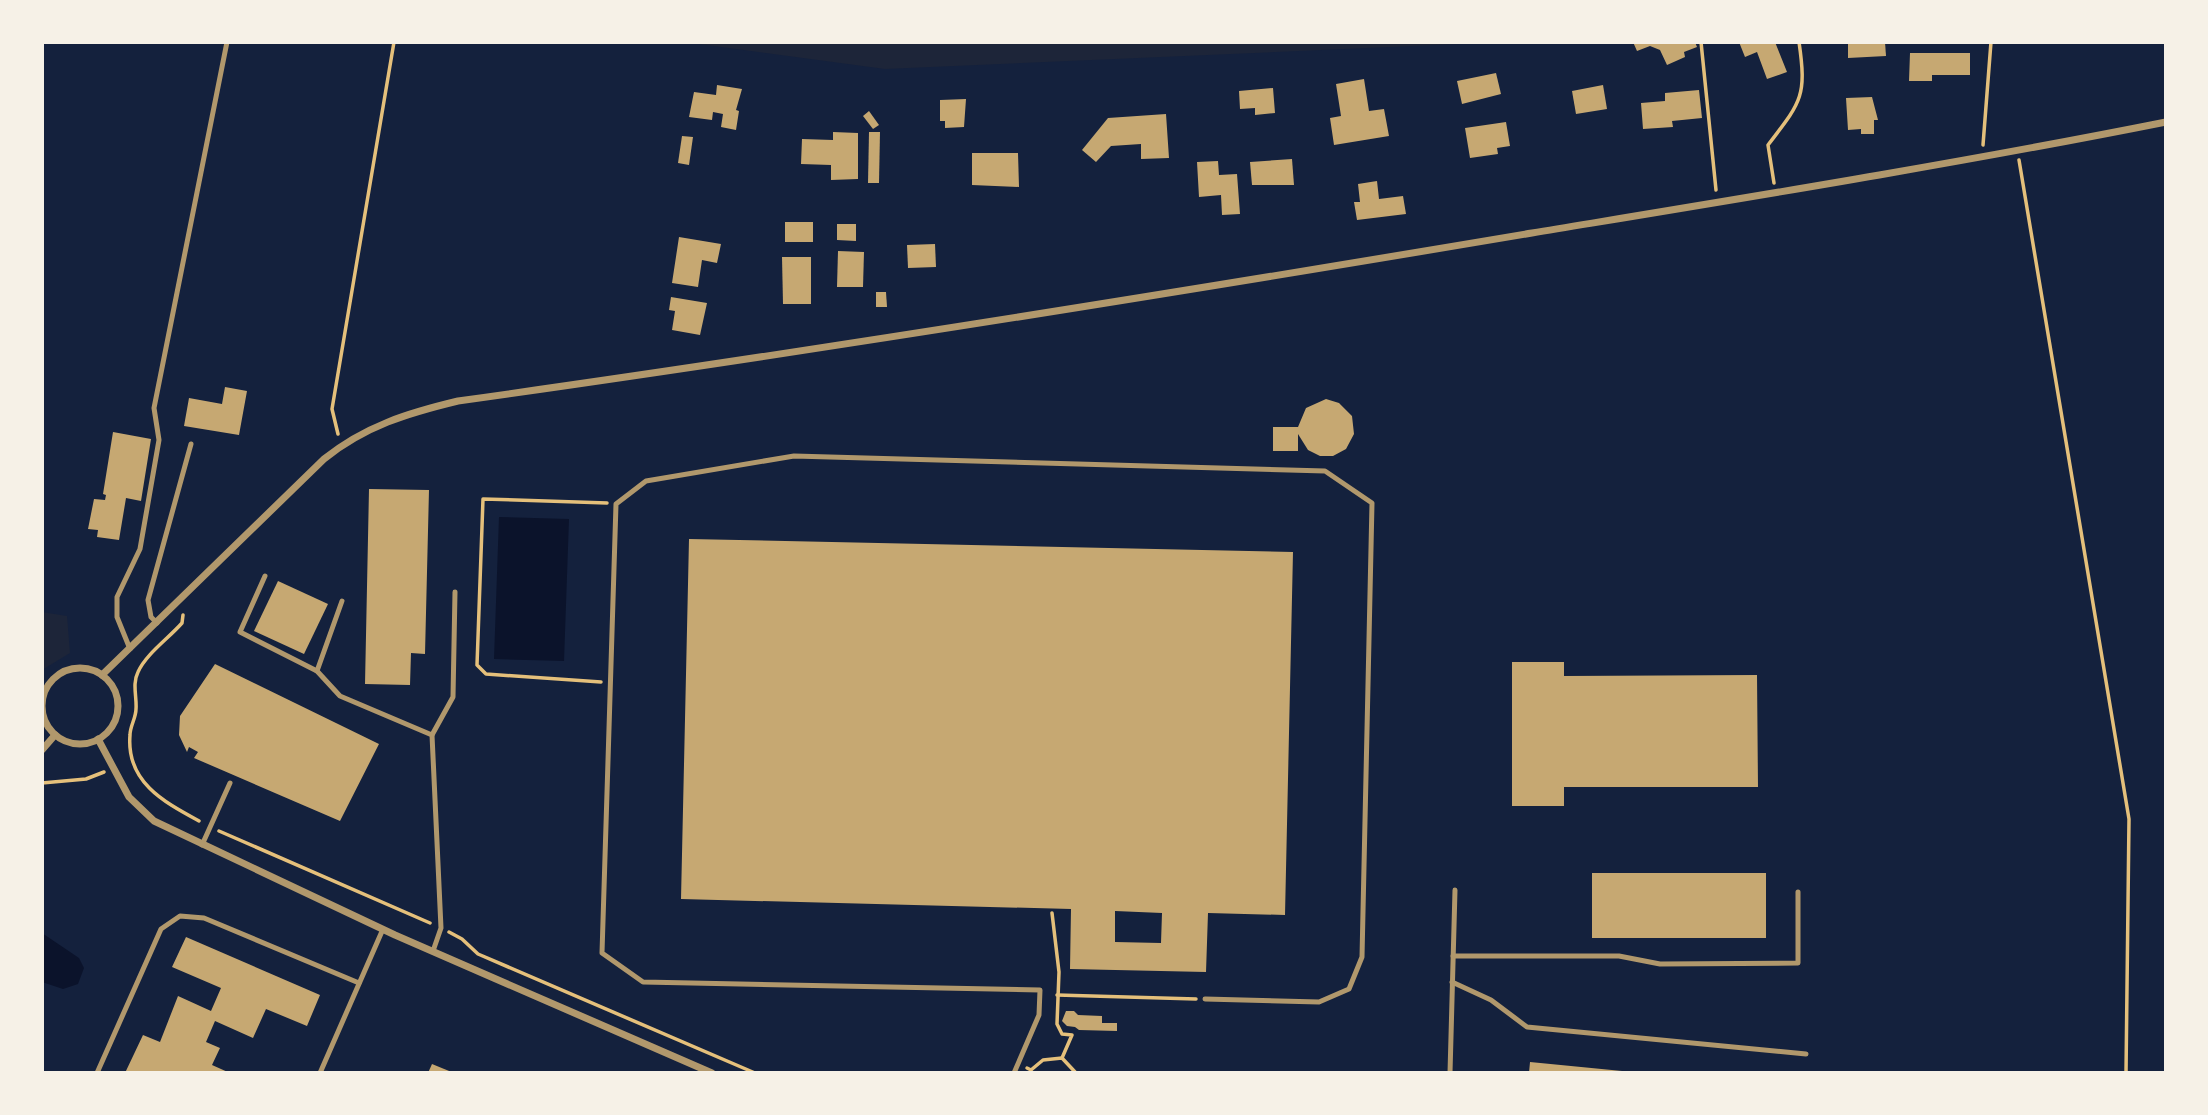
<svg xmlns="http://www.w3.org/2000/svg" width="2208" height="1115" viewBox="0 0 2208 1115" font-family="Karla,sans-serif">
<rect width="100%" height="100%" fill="#14213d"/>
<!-- green -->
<g fill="#1d2539">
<path d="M684,42H1505L885,69Z"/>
<path d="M42,612L67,616L70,653L42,670Z"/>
</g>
<!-- water -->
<g fill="#0b132b">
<path d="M499,517L569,519L564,661L494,659Z"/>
<path d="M42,933L79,958L84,968L78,984L63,989L42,982Z"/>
</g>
<!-- building -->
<g fill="#c6a872" fill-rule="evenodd">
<path d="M1633,42H1695L1697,47L1684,52L1685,57L1667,65L1660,50L1650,46L1637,51Z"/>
<path d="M1739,42H1775L1787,72L1767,79L1757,52L1745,57Z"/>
<path d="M1885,42L1886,56L1848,58V44Z"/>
<path d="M1910,53H1970V75H1932V81H1909Z"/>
<path d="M1496,73L1501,94L1462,104L1457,81Z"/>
<path d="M1364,79L1369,111L1384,109L1389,136L1334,145L1330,118L1341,116L1336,84Z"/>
<path d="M717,85L742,89L736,110L739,111L736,130L721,127L723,114L713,112L712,120L689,117L694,92L716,95Z"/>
<path d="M1603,85L1607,109L1576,114L1572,91Z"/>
<path d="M1273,88L1275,113L1255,115V108L1240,109L1239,91Z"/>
<path d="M1699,90L1702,118L1672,121L1673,127L1643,129L1641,103L1665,101V93Z"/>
<path d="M1872,97L1878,120H1874V134H1861V129L1848,130L1846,98Z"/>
<path d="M966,99L964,127L945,128V121H940V100Z"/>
<path d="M869,111L879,125L873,129L863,116Z"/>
<path d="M1166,114L1169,158L1141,159V144L1111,146L1096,162L1082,150L1108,118Z"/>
<path d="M1506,122L1510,146L1497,148L1498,154L1470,158L1465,128Z"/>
<path d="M833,132L858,133V179L831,180V165L801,164L802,139L833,140Z"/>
<path d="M869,132H880L879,183H868Z"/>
<path d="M682,136L693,137L689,165L678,163Z"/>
<path d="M972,153H1018L1019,187L972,185Z"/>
<path d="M1292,159L1294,185H1252L1250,162Z"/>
<path d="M1218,161L1219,175L1237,174L1240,214L1222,215L1221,195L1199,197L1197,162Z"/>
<path d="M1377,181L1379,199L1403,196L1406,214L1357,220L1354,202H1360L1358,184Z"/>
<rect x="785" y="222" width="28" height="20"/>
<path d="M837,224H856V241L837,240Z"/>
<path d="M679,237L721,244L717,263L702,260L698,287L672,283Z"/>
<path d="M935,244L936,267L908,268L907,245Z"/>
<path d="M838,251L864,252L863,287H837Z"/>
<path d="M782,257H811V304H783Z"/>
<path d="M876,292H886L887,307H876Z"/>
<path d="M671,297L707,303L700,335L672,330L675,311L669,310Z"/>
<path d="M225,387L247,391L239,435L184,426L189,398L222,404Z"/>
<path d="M1326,399L1339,403L1352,416L1354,434L1346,449L1333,456H1320L1308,450L1298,434V451H1273V427H1298L1306,408Z"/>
<path d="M113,432L151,439L141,501L126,498L119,540L97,537L98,530L88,529L94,499L105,500L106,495L103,494Z"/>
<path d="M369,489L429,490L425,654L411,653L410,685L365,684Z"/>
<path d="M689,539L1293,552L1285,915L1208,913L1206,972L1070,969L1071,909L681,899ZM1115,911L1162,913L1161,943L1115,942Z"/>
<path d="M278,581L328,604L304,654L254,631Z"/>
<path d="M1512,662H1564V676L1757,675L1758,787H1564V806H1512Z"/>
<path d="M215,664L379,744L340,821L194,758L198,752L189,747L187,752L179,735L180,716Z"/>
<rect x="1592" y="873" width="174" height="65"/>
<path d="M186,937L320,995L307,1026L266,1009L253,1038L215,1021L206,1042L220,1048L212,1065L230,1073H125L143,1035L160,1042L178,996L211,1011L221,988L172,967Z"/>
<path d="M1066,1011H1074L1078,1015L1102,1016V1023H1117V1031L1079,1030L1075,1027L1067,1026L1062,1021Z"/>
<path d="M1530,1062L1622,1071V1073H1529Z"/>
<path d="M432,1064L454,1073H428Z"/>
</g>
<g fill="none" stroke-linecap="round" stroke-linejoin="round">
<!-- path -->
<g stroke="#e5c07b" stroke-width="3.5">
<path d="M1701,42L1716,190"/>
<path d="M1983,145L1991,42"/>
<path d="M2019,160L2129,819L2126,1073"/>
<path d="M1774,183L1768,145C1801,102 1807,97 1799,42"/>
<path d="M338,434L332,409L394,42"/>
<path d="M183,615L182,623C169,638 146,654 138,672C132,684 137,697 136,709C136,718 130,726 130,735C126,782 164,802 199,821"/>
<path d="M601,682L486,674L477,665L483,499L607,503"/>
<path d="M42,783L86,779L104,772"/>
<path d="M219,831L430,923"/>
<path d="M1052,913L1059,972L1057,1024L1062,1034L1072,1035L1062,1058"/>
<path d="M449,932L462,939L478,954L755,1073"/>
<path d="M1057,995L1196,999"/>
<path d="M1027,1068L1031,1070L1043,1060L1062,1058L1076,1073"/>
</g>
<!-- service -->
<g stroke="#b1986c" stroke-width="5">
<path d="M265,576L240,632L317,671L340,696L432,735L441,928L433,951"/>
<path d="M157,623L151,617L148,600L191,444"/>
<path d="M130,649L117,617V597L140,549L159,440L154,408L227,42"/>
<path d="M317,671L342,601"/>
<path d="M432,735L453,697L455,592"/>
<path d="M202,845L230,783"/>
<path d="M1453,956H1619L1660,964L1798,963V892"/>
<path d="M1452,982L1491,1000L1527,1027L1806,1054"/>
<path d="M97,1073L161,929L180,916L204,918L359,983"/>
<path d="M320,1073L383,929"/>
<path d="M1014,1073L1039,1015L1040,990L643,982L602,953L616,504L646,481L794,456L1325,471L1372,503L1362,957L1349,989L1319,1002L1205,999"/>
<path d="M1450,1073L1455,890"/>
</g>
<!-- minor -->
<g stroke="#b1986c" stroke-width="7">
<circle cx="80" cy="706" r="38"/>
<path d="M102,675L324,459C365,426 408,413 458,401C817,351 1175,293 1532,233C1744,198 1955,164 2166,122"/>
<path d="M98,739L129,797L154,821L395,935L712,1073"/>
<path d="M42,750L55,735"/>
</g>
</g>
<!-- border -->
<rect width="2208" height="1115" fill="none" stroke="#f6f1e7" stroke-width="88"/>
</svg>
